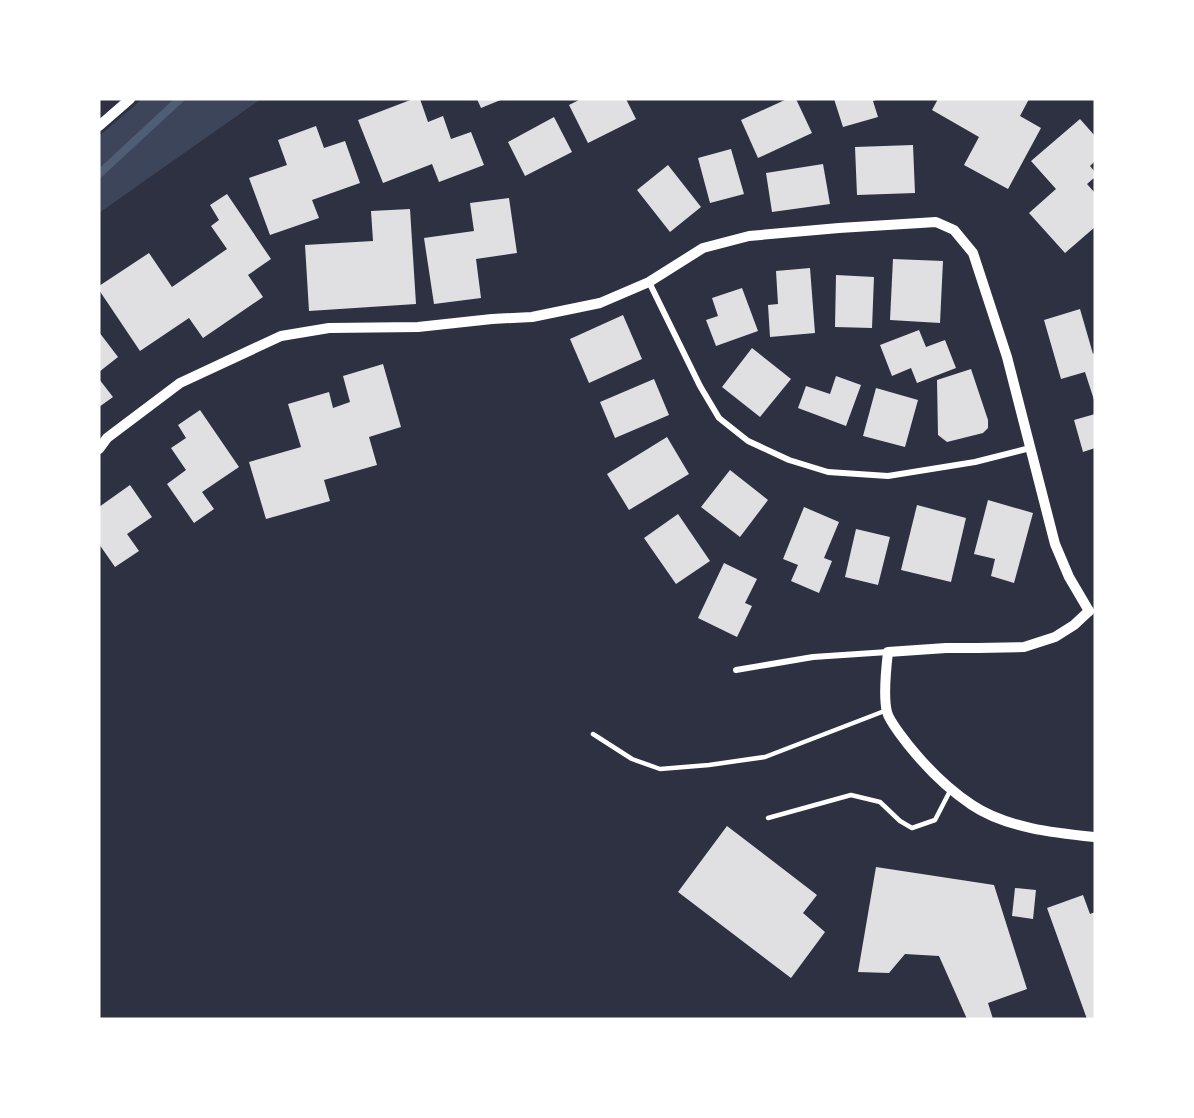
<svg xmlns="http://www.w3.org/2000/svg" width="1194" height="1118" viewBox="0 0 1194 1118" font-family="Karla,sans-serif">
<rect width="100%" height="100%" fill="#2d3142"/>
<!-- green -->
<path fill="#3c4559" d="M142,99H261L99,213V136Z"/>
<g fill="none" stroke-linecap="round" stroke-linejoin="round">
<!-- stream -->
<path stroke="#4f5d75" stroke-width="8" d="M99,174L180,99"/>
</g>
<!-- building -->
<g fill="#e0e0e3">
<path d="M413,99H420L428,122L443,116L451,139L471,132L484,165L439,182L432,164L383,183L358,120Z"/>
<path d="M477,99H503L481,108Z"/>
<path d="M581,99H626L636,119L588,143L569,105Z"/>
<path d="M787,99H796L812,133L758,158L741,120Z"/>
<path d="M834,99H878L873,101L878,117L843,127Z"/>
<path d="M938,99H1029L1020,116L1041,128L1008,189L964,165L979,137L932,110Z"/>
<path d="M554,117L572,152L525,176L508,142Z"/>
<path d="M1080,119L1095,136V161L1090,166L1095,172V177L1087,184L1095,193V227L1065,253L1029,213L1056,189L1031,161Z"/>
<path d="M316,126L324,148L345,141L360,183L312,200L319,218L270,235L249,178L287,165L278,140Z"/>
<path d="M913,145L915,193L857,195L855,147Z"/>
<path d="M731,149L744,194L710,203L698,158Z"/>
<path d="M823,164L830,204L772,212L766,173Z"/>
<path d="M668,165L701,207L670,232L637,190Z"/>
<path d="M227,194L271,259L248,275L263,297L203,338L189,318L140,351L99,290V286L149,253L172,287L227,249L211,226L219,220L210,205Z"/>
<path d="M509,198L517,253L476,259L481,298L434,304L424,238L474,231L470,203Z"/>
<path d="M410,209L416,304L309,311L305,245L373,241L371,211Z"/>
<path d="M893,259L943,261L940,323L890,320Z"/>
<path d="M810,268L815,333L770,337L768,305L778,304L776,271Z"/>
<path d="M836,275L874,277L872,328L835,327Z"/>
<path d="M742,288L758,331L716,346L706,320L718,316L712,298Z"/>
<path d="M1080,309L1093,354L1095,353V403L1085,372L1061,379L1044,320Z"/>
<path d="M623,315L642,359L589,383L570,339Z"/>
<path d="M919,330L926,347L945,340L956,368L917,383L911,368L892,376L880,345Z"/>
<path d="M99,332L118,357L99,372Z"/>
<path d="M752,348L791,379L760,417L722,387Z"/>
<path d="M383,364L401,427L369,437L377,465L324,480L330,501L266,519L249,462L301,447L288,404L329,392L333,408L350,402L343,376Z"/>
<path d="M971,369L988,420V428L983,433L947,442L938,435L937,380Z"/>
<path d="M836,376L861,385L846,426L798,408L806,386L830,394Z"/>
<path d="M99,379L113,397L99,407Z"/>
<path d="M654,379L669,415L615,438L600,402Z"/>
<path d="M876,388L918,400L905,447L863,436Z"/>
<path d="M200,410L239,467L202,492L214,509L194,523L167,484L186,470L171,448L186,438L178,425Z"/>
<path d="M1095,414V448L1083,452L1074,420Z"/>
<path d="M667,437L689,474L629,510L607,474Z"/>
<path d="M730,470L768,500L740,537L701,507Z"/>
<path d="M130,485L152,517L127,534L139,551L115,567L99,544V507Z"/>
<path d="M988,500L1033,513L1014,583L991,576L995,559L974,554Z"/>
<path d="M917,505L966,518L951,582L901,570Z"/>
<path d="M804,507L839,522L824,558L832,561L819,593L791,581L798,565L783,559Z"/>
<path d="M678,514L710,561L676,584L644,538Z"/>
<path d="M856,529L890,537L878,585L845,577Z"/>
<path d="M724,563L757,579L745,603L752,606L737,637L698,618Z"/>
<path d="M727,826L817,895L803,913L825,932L791,978L678,892Z"/>
<path d="M876,867L994,885L1027,989L988,1003L993,1019H967L939,956L905,954L889,973L858,972Z"/>
<path d="M1015,888L1036,890L1033,919L1012,916Z"/>
<path d="M1083,895L1090,914L1095,912V1019H1087L1047,908Z"/>
</g>
<g fill="none" stroke-linecap="round" stroke-linejoin="round">
<!-- service -->
<g stroke="#fff" stroke-width="4.5">
<path d="M593,734L632,759L660,769L709,765L765,757L887,710"/>
<path d="M768,818L851,795L880,802L900,821L912,828L935,820L951,789"/>
</g>
<!-- minor -->
<g stroke="#fff" stroke-width="6">
<path d="M649,282L700,386L719,418L748,441L789,460L828,472L888,476L975,462L1030,448"/>
<path d="M736,670L813,657L888,652"/>
</g>
<!-- tertiary -->
<g stroke="#fff" stroke-width="10">
<path d="M99,126L130,99"/>
<path d="M99,449L107,438L180,383L281,336L329,328L418,327L492,319L532,317L600,303L649,282L703,248L749,236L839,228L936,222L954,230L973,253L1007,357L1055,544L1069,577L1089,611"/>
<path d="M1089,611L1074,625L1055,637L1024,647L978,648H946L888,652C886,669 883,696 887,712C889,721 908,745 915,753C931,772 951,791 972,805C1006,828 1056,833 1095,837"/>
</g>
</g>
<!-- border -->
<rect width="1194" height="1118" fill="none" stroke="#ffffff" stroke-width="201"/>
</svg>
